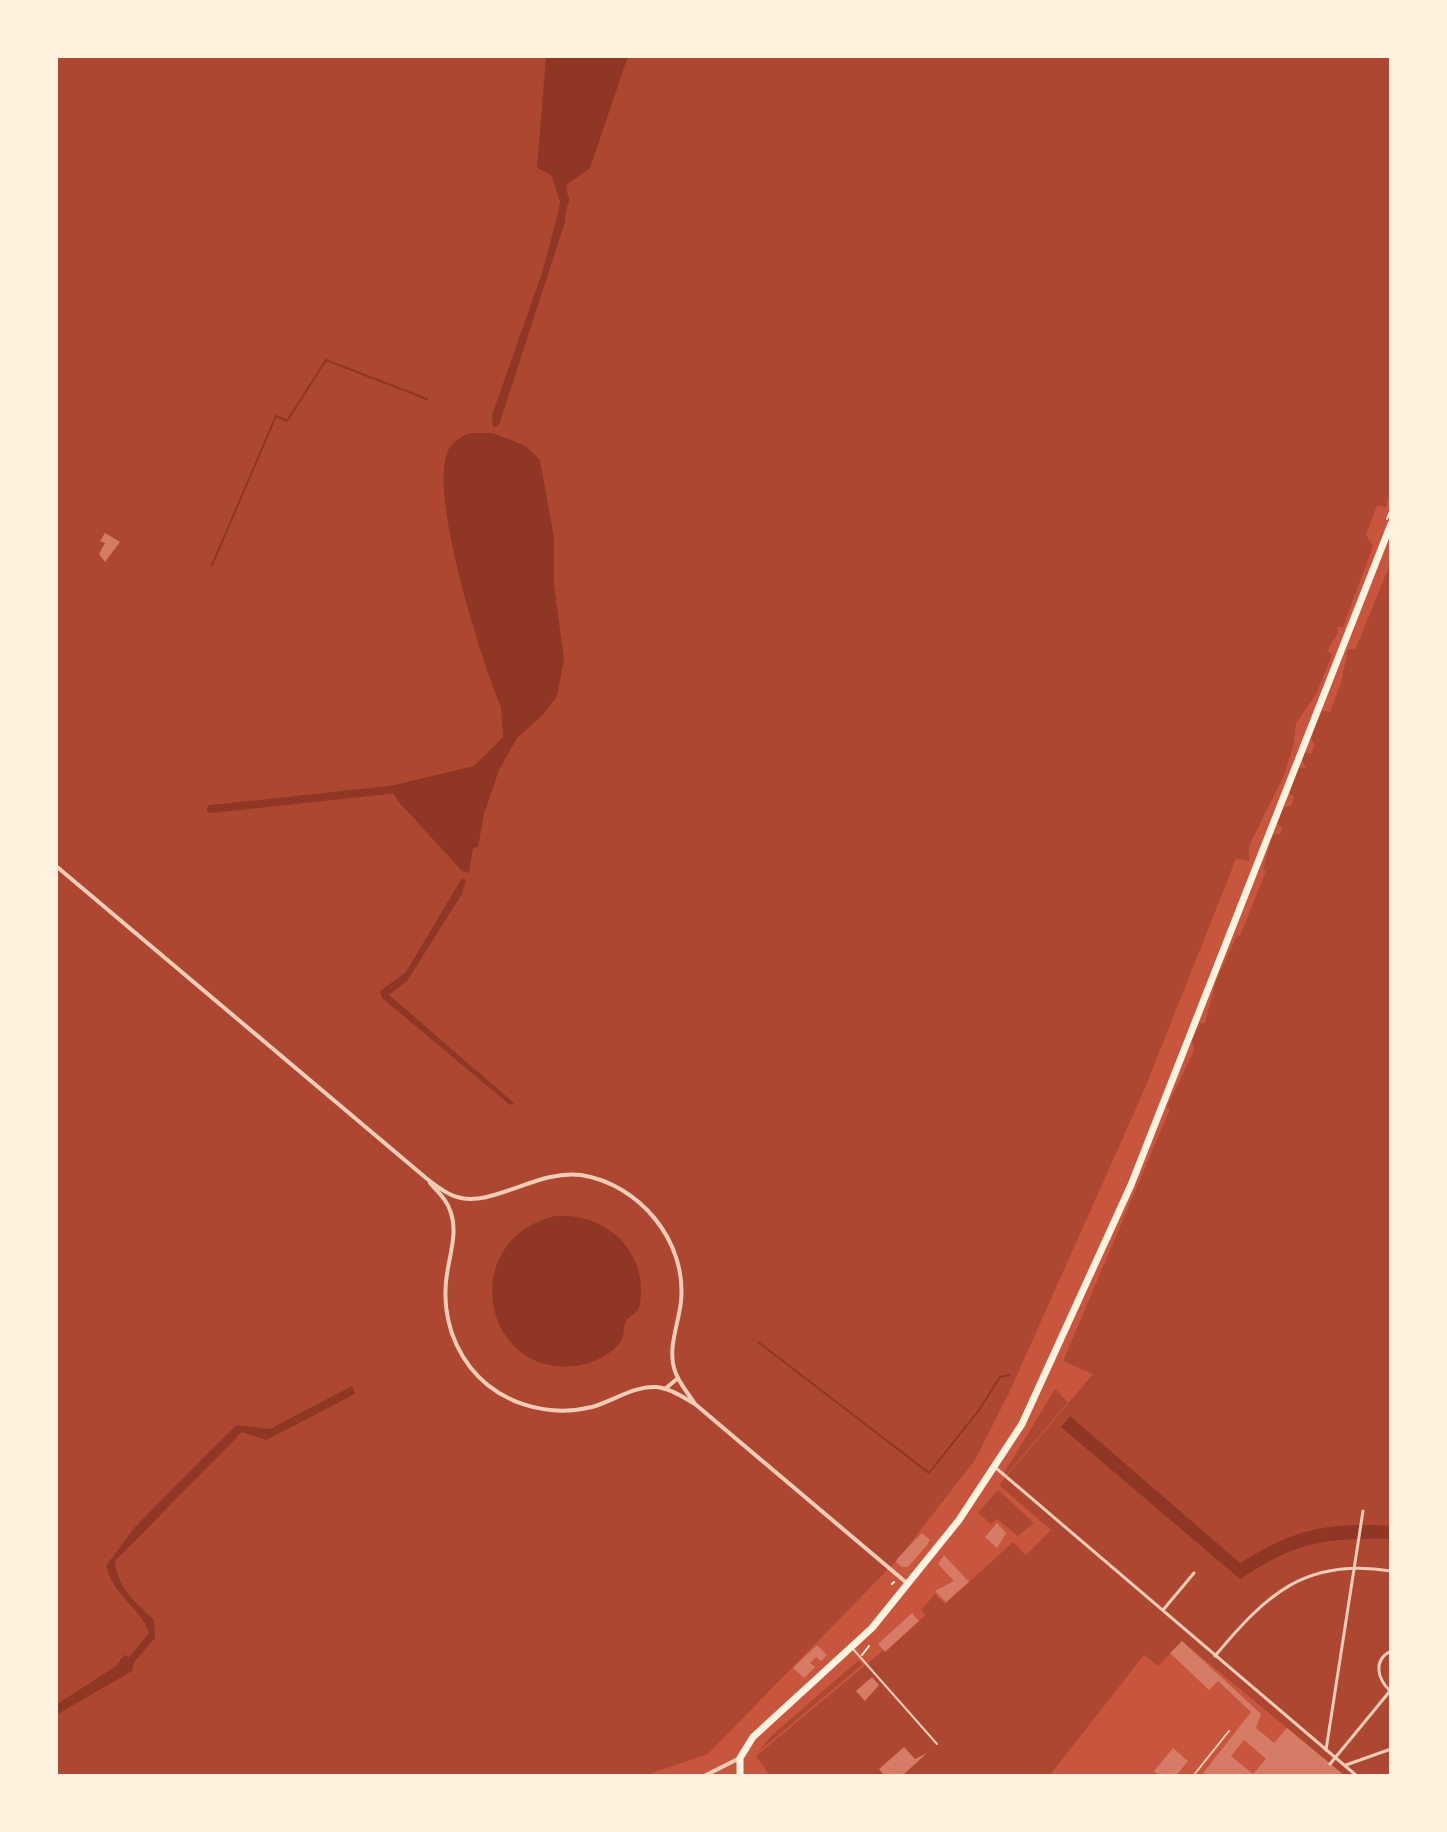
<svg xmlns="http://www.w3.org/2000/svg" width="1447" height="1832" viewBox="0 0 1447 1832" font-family="'Fira Sans',sans-serif">
<rect width="100%" height="100%" fill="#c8553d"/>
<!-- green -->
<g fill="#ae4732">
<path d="M56,56H1391V488L1386,507L1377,505L1366,535L1373,546L1343,627H1337L1338,633L1327,651L1332,655L1316,694L1296,723L1294,743L1284,775L1249,846V861L1236,859L1145,1088L1010,1391L975,1460L898,1559L708,1754L643,1776H56Z"/>
<path d="M1391,562V1776H1345L1182,1641L1158,1666L1144,1655L1049,1776H770L756,1756L926,1615L921,1610L935,1594L945,1604L1013,1542L1026,1555L1051,1530L999,1485L1093,1374L1063,1361L1170,1109L1167,1107L1194,1050L1192,1040L1201,1023H1205L1216,981L1237,935L1240,936L1266,871L1263,870L1272,835L1280,834L1282,828L1277,823L1283,807L1291,806L1294,798L1289,791L1297,767L1307,768L1302,761L1305,752L1311,754L1315,745L1310,736L1321,711L1330,712L1341,683L1348,649L1355,650Z"/>
<path d="M1055,1389L1068,1402L1006,1475L1004,1473Z"/>
<path d="M998,1490L1034,1523L1018,1536L997,1519L991,1524L978,1513Z"/>
<path d="M859,1660L862,1665L758,1752L772,1735Z"/>
</g>
<!-- water -->
<g fill="#8f3625">
<path d="M546,56H628L590,168L566,185L569,204L562,207L551,175L537,168Z"/>
<path d="M557,217L566,219L499,425L493,428L492,415L542,273Z"/>
<path d="M470,433H492L512,440L527,447L540,460L554,538V585L564,659L557,696L543,715L517,738L499,770L484,814L478,847L473,848L469,873L462,871L397,800L390,786L474,766L503,737L501,707C481,659 430,499 447,453C451,442 459,438 470,433Z"/>
<path d="M462,878L466,880L462,894L407,981L389,995L514,1103L510,1105L382,998L380,991L406,972Z"/>
<path d="M555,1216C608,1212 651,1254 639,1308C635,1314 630,1316 626,1321C622,1329 626,1336 619,1344C609,1356 591,1364 576,1366C481,1377 457,1239 555,1216Z"/>
<path d="M352,1386L355,1394L266,1440L242,1432L115,1561C117,1588 136,1603 154,1620L155,1638L134,1662L132,1671L56,1715V1705L116,1666L124,1655L129,1657L149,1633C141,1608 115,1598 106,1566L135,1527L236,1425L270,1429Z"/>
<path d="M1070,1416L1240,1563C1294,1529 1328,1522 1391,1526V1539C1323,1538 1297,1542 1240,1579L1061,1427Z"/>
</g>
<g fill="none" stroke-linecap="round" stroke-linejoin="round">
<!-- stream -->
<g stroke="#8f3625" stroke-width="2">
<path d="M212,565L276,416L287,421L326,360L427,399"/>
<path d="M758,1342L929,1473L979,1410L1000,1377L1010,1375"/>
</g>
<!-- canal -->
<g stroke="#8f3625" stroke-width="8">
<path d="M559,227L565,198"/>
<path d="M211,809L398,789"/>
</g>
</g>
<!-- building -->
<g fill="#d67c66" fill-rule="evenodd">
<path d="M105,533L120,542L105,562L99,554L105,543L100,541Z"/>
<path d="M997,1523L1006,1533L997,1548L985,1537Z"/>
<path d="M922,1533L930,1540L927,1545L908,1567H902L896,1562L898,1558Z"/>
<path d="M944,1555L969,1582L946,1602L935,1591L954,1581L938,1564Z"/>
<path d="M912,1613L919,1621L885,1652L878,1644Z"/>
<path d="M1182,1641L1261,1714L1256,1728L1274,1743L1287,1728L1345,1776H1201L1251,1712L1218,1681L1209,1690L1170,1653ZM1244,1740L1266,1759L1253,1774L1231,1756Z"/>
<path d="M817,1645L827,1655L821,1661L816,1657L810,1663L815,1667L804,1678L793,1668Z"/>
<path d="M872,1677L879,1685L865,1701L856,1691Z"/>
<path d="M904,1747L915,1759L927,1753L902,1776H885L879,1769Z"/>
<path d="M1173,1748L1188,1761L1176,1776H1160L1154,1771Z"/>
</g>
<g fill="none" stroke-linecap="round" stroke-linejoin="round">
<!-- path -->
<g stroke="#fff3e0" stroke-width="2">
<path d="M1387,519L1391,509"/>
<path d="M892,1584L894,1582"/>
<path d="M862,1655L869,1646"/>
</g>
<!-- service -->
<g stroke="#f1ccb7" stroke-width="2">
<path d="M853,1649L937,1744"/>
<path d="M1193,1776L1229,1731"/>
</g>
<!-- pedestrian -->
<g stroke="#f1ccb7" stroke-width="3">
<path d="M996,1468L1357,1776"/>
<path d="M1163,1610L1194,1573"/>
<path d="M1215,1656C1266,1595 1305,1557 1391,1571"/>
<path d="M1326,1750L1363,1511"/>
<path d="M1330,1764L1390,1691C1377,1678 1373,1660 1391,1651"/>
<path d="M1346,1765L1391,1749"/>
</g>
<!-- minor -->
<g stroke="#f1ccb7" stroke-width="4">
<path d="M56,866L426,1178C435,1185 446,1194 457,1197C492,1208 538,1169 581,1175C639,1184 687,1241 681,1301C679,1322 668,1347 674,1368C677,1381 688,1393 695,1404"/>
<path d="M430,1183C438,1192 448,1201 451,1213C457,1231 451,1250 448,1268C441,1303 448,1338 470,1367C498,1403 547,1418 592,1407C613,1401 634,1386 656,1387C670,1388 684,1398 695,1404L908,1584"/>
<path d="M665,1389L678,1378"/>
<path d="M704,1776L738,1759"/>
</g>
<!-- primary -->
<path stroke="#fff3e0" stroke-width="7" d="M740,1776V1758L753,1737L872,1628L959,1520L1022,1424L1131,1185L1391,524"/>
</g>
<!-- border -->
<rect width="1447" height="1832" fill="none" stroke="#fff3e0" stroke-width="116"/>
</svg>
